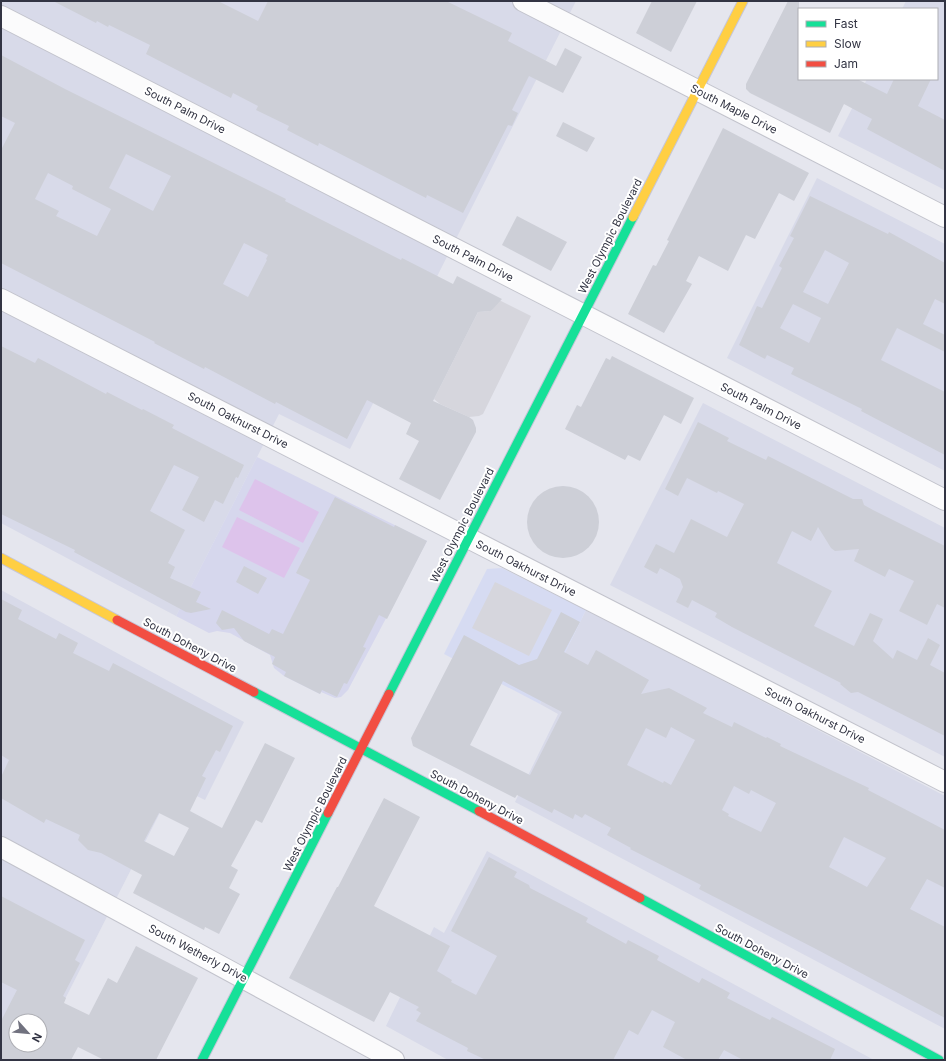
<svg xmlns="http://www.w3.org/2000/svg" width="946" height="1061" viewBox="0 0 946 1061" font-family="Inter,sans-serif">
<rect width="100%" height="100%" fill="#e5e6ee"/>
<!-- residential -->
<g fill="#d8dae9" fill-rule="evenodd">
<path d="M1,1H576L350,449L279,414L176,616L1,523Z"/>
<path d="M906,1H945V190L838,136L867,79H937V9H902Z"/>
<path d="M817,178L945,244V471L727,358Z"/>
<path d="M703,403L945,528V757L610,585Z"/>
<path d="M1,590L244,722L205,800L174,785L34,1060H1ZM16,1021H40V1045H16Z"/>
<path d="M586,610L945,796V1029L515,802L558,714L540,704Z"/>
<path d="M487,851L874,1060H448L386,1026L434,927L444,933Z"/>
</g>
<!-- commercial -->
<path fill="#d6dbf2" d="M502,568L586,610L540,704L444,654L487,569Z"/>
<!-- education -->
<path fill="#d6d7ed" d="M257,457L427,541L348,690L341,697L335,698L321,692L320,694L284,676L274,668L270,655L230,633L217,631L209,633L176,616Z"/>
<!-- green -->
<g fill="#ddc3eb">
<path d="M255,479L319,512L303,543L239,510Z"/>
<path d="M237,517L300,548L284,578L222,547Z"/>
</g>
<!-- parking -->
<g fill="#d6d6dd">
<path d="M499,300L531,316L483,414L479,416L469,417L440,404L434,399L478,312L491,311Z"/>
<path d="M495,582L552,610L529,656L472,628Z"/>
</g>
<!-- building -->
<g fill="#cdcfd7" fill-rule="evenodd">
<path d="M53,1H218L258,21L268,1H446L512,33L508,41L556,66L565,48L582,57L563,93L529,76L512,110L518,113L512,126L508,125L463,213L427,195L426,198L319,143L318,146L287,130L289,126L256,110L258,106L233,93L231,98L146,54L150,45L109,25L108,27L97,21L96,23Z"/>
<path d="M652,1H697L671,52L636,33Z"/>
<path d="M788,1H799V79H857L887,94L894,79H931L918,106L945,120V171L867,129L872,119L844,104L830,133L750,93L746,89V84Z"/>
<path d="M1,55L65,89L286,199L285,201L318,218L401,260L402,258L453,284L457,276L502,299L491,311L478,312L433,401L469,417L473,420L476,428V432L440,500L399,479L419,441L406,434L411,423L367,400L347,439L276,402L275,404L205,367L204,369L154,343L155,342L1,263V150L15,123L1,116ZM126,154L171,176L153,211L109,188ZM48,173L73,186L72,189L111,209L97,236L56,216L59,211L35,199ZM244,243L268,255L266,259L267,260L248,297L223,284Z"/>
<path d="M563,122L595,138L587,152L556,136Z"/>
<path d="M723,128L809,173L794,201L779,193L755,239L746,235L728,271L699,256L686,281L692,284L664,333L628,314L653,265L656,266L669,241L667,240Z"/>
<path d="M810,196L888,234L889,232L945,263V304L935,299L923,324L945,335V352L897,328L881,360L945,392V455L861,411L862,409L791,374L794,368L767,355L765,359L739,345L757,306L762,308L782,268L779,266L794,238L790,236ZM825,250L849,263L828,304L803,292ZM793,304L821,318L809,343L780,328Z"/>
<path d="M517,216L567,242L551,271L502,245Z"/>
<path d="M1,346L35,363L38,358L106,394L107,392L142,410L143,409L174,425L172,428L244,465L238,478L236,477L223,504L215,500L204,522L182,510L199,477L174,465L150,511L185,530L168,563L175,567L170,578L201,592L196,602L211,609L191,613L186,612L74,552L75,550L1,514Z"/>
<path d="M612,356L694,398L681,424L664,415L640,461L628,455L625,460L565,429L577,405L581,407L606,358L610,360Z"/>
<path d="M698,422L729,438L727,441L766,460L768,456L853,499H862L864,505L873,510L945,546V608L937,604L927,625L899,611L914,581L889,569L885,577L854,561L859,549L835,551L831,548L818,527L811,541L792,531L777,563L832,591L814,626L854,646L870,613L883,619L873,641L893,659L897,650L917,660L928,638L940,645L930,665L945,673V736L858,692L851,693L840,684L841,683L732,627L715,617L717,613L692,600L688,608L676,602L683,587L680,579L660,568L657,574L644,567L656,544L674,553L691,519L727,537L744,504L718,491L717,493L687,478L678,496L665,489Z"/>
<circle cx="563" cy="522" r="36"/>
<path d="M335,497L394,527L395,525L427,541L387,619L379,615L363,647L366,648L347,684L344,683L337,697L322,690L320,694L284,676L286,672L272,664L275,657L244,641L234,628L222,630L216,623L222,610L269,634L272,629L283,634L310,580L296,573Z"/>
<path d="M244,566L267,578L258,594L236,582Z"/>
<path d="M1,599L22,610L18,619L56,639L59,633L78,643L73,653L109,671L113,663L233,726L220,752L216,750L202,776L206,778L190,811L222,828L265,743L295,758L262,823L256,820L231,866L238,870L229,888L240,894L219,934L205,927L204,930L133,893L142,875L101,853L88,850L78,840L80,835L46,819L44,823L1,798V777L9,760L1,755ZM159,813L189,828L174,856L144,841Z"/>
<path d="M561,612L580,622L564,652L588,665L596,650L649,680L641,694L669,688L707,708L703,713L732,727L734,722L766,738L767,737L781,744L780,746L869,788L868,790L945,830V888L927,879L910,909L945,927V1018L816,949L699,889L701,885L630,849L631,848L607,835L611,828L585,814L582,818L575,814L573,819L554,809L552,813L517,795L515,798L413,746L411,738L464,635L519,665L537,659ZM503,681L562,712L530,775L470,745ZM671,727L695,740L671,785L664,781L663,783L627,765L646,728L666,738ZM734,786L749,794L751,790L776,803L761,832L728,816L729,814L722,810ZM844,837L886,858L867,887L829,867Z"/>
<path d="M384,798L420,817L374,906L450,946L437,971L452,980L451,982L476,995L497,956L451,931L489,857L517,872L514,877L529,885L530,888L588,918L586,922L626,944L628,940L659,956L657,960L699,983L702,978L730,993L727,998L770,1020L772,1017L835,1049L830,1060H743L724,1050L718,1060H687L663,1047L675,1022L652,1010L638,1035L629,1030L613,1060H486L467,1051L468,1048L416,1021L421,1013L416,1010L419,1007L390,992L374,1022L289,978L337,887H338Z"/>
<path d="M1,896L85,940L75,960L80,963L63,996L66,998L64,1003L89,1015L108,978L117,983L136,946L198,978L156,1060H104L78,1047L71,1060H1V1021L17,990L1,982ZM16,1021H40V1045H16Z"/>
</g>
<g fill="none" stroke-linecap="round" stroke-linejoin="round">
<defs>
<g id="street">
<path d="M523,1L945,217"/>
<path d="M1,16L945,500"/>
<path d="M1,299L945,782"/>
<path d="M1,847L394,1060"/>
</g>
<g id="fast">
<path d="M254,692L479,811"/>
<path d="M389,694L633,217"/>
<path d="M640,898L939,1060"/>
<path d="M202,1060L328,813"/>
</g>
<g id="slow">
<path d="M633,217L743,1"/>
<path d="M1,558L117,620"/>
</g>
<g id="jam">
<path d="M117,620L254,692"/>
<path d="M479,811L640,898"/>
<path d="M328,813L389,694"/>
</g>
</defs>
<!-- street casing -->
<use href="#street" stroke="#c2c3cc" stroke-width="22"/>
<!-- fast casing -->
<use href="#fast" stroke="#c6c6d8" stroke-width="11"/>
<!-- slow casing -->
<use href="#slow" stroke="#c6c6d8" stroke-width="11"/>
<!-- jam casing -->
<use href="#jam" stroke="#c6c6d8" stroke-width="11"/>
<!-- street -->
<use href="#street" stroke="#fbfbfc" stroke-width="20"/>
<!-- fast -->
<use href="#fast" stroke="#16e098" stroke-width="9"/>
<!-- slow -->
<use href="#slow" stroke="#ffcf43" stroke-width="9"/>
<!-- jam -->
<use href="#jam" stroke="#f24e42" stroke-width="9"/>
</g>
<g text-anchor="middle" stroke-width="4" stroke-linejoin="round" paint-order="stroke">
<!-- street labels -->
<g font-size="11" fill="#323443" stroke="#fff">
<text transform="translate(734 109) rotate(27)" y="4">South Maple Drive</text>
<text transform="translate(185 110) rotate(27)" y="4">South Palm Drive</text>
<text transform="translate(610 236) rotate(-63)" y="4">West Olympic Boulevard</text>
<text transform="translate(473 258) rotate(27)" y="4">South Palm Drive</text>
<text transform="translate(761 406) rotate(27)" y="4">South Palm Drive</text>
<text transform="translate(238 420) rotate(27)" y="4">South Oakhurst Drive</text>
<text transform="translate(462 525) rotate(-63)" y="4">West Olympic Boulevard</text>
<text transform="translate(526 568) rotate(27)" y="4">South Oakhurst Drive</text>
<text transform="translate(190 645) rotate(28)" y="4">South Doheny Drive</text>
<text transform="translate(815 715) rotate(27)" y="4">South Oakhurst Drive</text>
<text transform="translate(477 797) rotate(28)" y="4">South Doheny Drive</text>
<text transform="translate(315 814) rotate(-63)" y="4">West Olympic Boulevard</text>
<text transform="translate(762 951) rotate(28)" y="4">South Doheny Drive</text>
<text transform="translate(198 953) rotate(28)" y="4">South Wetherly Drive</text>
</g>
</g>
<!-- border -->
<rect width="946" height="1061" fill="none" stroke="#323443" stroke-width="4"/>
<!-- legend -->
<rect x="798" y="8" width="140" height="72" fill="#ffffff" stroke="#adaeb4"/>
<rect x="806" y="21" width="20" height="6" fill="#16e098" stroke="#adaeb4"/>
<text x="834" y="28" font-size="12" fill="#323443">Fast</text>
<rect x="806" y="41" width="20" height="6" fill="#ffcf43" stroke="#adaeb4"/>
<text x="834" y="48" font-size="12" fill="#323443">Slow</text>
<rect x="806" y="61" width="20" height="6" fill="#f24e42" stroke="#adaeb4"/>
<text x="834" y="68" font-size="12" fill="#323443">Jam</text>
<!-- north arrow -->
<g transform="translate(28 1033) rotate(117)"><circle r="19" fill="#ffffff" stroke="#adaeb4"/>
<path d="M0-3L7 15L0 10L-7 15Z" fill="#71727f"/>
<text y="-6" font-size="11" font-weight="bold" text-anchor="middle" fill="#323443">N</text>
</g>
</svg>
